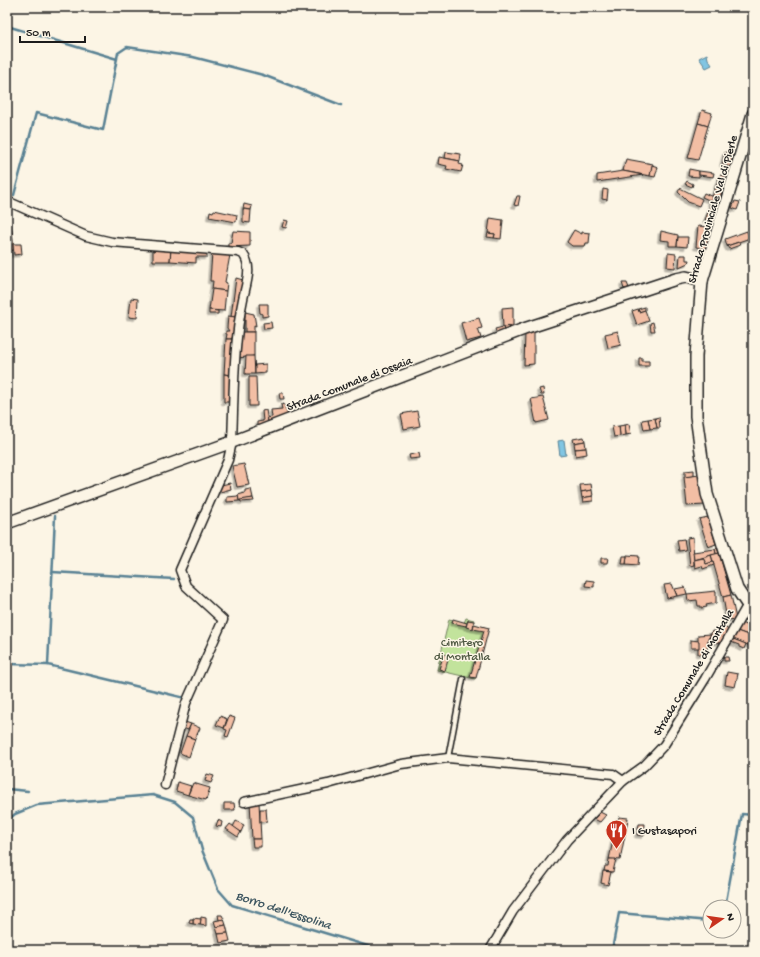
<svg xmlns="http://www.w3.org/2000/svg" width="760" height="957" viewBox="0 0 760 957" font-family="'Gochi Hand',sans-serif">
<defs>
<filter id="shadow"><feDropShadow dx="-2.5" dy="2.5" stdDeviation="0" flood-color="#0004"/></filter>
</defs>
<rect width="100%" height="100%" fill="#fcf5e5"/>
<filter id="ink" filterUnits="userSpaceOnUse"><feTurbulence type="fractalNoise" baseFrequency=".025" numOctaves="2"/><feDisplacementMap in="SourceGraphic" scale="8" xChannelSelector="R" yChannelSelector="G"/><feConvolveMatrix kernelMatrix="1 2 1 2 8 2 1 2 1" color-interpolation-filters="sRGB"/></filter>
<g filter="url(#ink)">
<!-- green -->
<path fill="#c2e39c" stroke="#6f805c" d="M466,618L474,620L473,624L487,628L475,679L437,670L449,619L464,623Z"/>
<!-- water -->
<g fill="#81c5e2" stroke="#598193">
<path d="M707,54L708,59L712,65L706,68L699,58Z"/>
<path d="M564,440L566,455L560,456L558,441Z"/>
</g>
<g fill="none" stroke-linecap="round" stroke-linejoin="round">
<!-- stream -->
<g stroke="#598193" stroke-width="2.5">
<path d="M7,26L117,59"/>
<path d="M14,195L36,113L103,130L118,53L127,47L193,57L263,75L341,105"/>
<path d="M52,572L174,579"/>
<path d="M7,664L48,665L185,698"/>
<path d="M48,665L55,516"/>
<path d="M7,789L28,791"/>
<path d="M7,821L15,814L37,805L153,795L175,802L193,817L202,850L218,889L232,905L381,950"/>
<path d="M725,907L742,814L753,815"/>
<path d="M612,950L619,913L710,921"/>
</g>
</g>
<!-- building -->
<g fill="#f2bea4" stroke="#1c1c1c" filter="url(#shadow)">
<path d="M702,110L712,113L708,126L698,123Z"/>
<path d="M698,123L708,126L698,160L688,158Z"/>
<path d="M446,152L461,154L460,161L445,158Z"/>
<path d="M725,152L733,154L730,167L722,164Z"/>
<path d="M439,157L460,161L459,164L463,165L461,172L446,169L447,166L438,164Z"/>
<path d="M626,159L653,164L650,176L623,171Z"/>
<path d="M652,165L658,167L655,177L650,176Z"/>
<path d="M689,169L699,171V177L688,176Z"/>
<path d="M623,171L643,175L597,182V175Z"/>
<path d="M699,171L714,173L713,177L699,175Z"/>
<path d="M720,175L727,177L716,209L710,203Z"/>
<path d="M687,181L693,184L692,187L685,184Z"/>
<path d="M680,188L702,199L699,206L688,202L678,192Z"/>
<path d="M603,189L608,190L607,200L602,199Z"/>
<path d="M704,193L713,197L711,201L702,197Z"/>
<path d="M517,196H520L518,206L514,205Z"/>
<path d="M735,201L740,202L737,210L732,208Z"/>
<path d="M244,204L252,206L251,210L243,209Z"/>
<path d="M711,204L716,209L711,222L705,220Z"/>
<path d="M243,209L251,210L250,223L243,222Z"/>
<path d="M214,210L237,215L236,222L209,217L210,211L213,212Z"/>
<path d="M490,218L503,220L501,239L494,238L495,234L488,233Z"/>
<path d="M284,220L288,221L286,228L282,227Z"/>
<path d="M7,223H11L14,250L7,251Z"/>
<path d="M698,226L709,227L707,249L696,247Z"/>
<path d="M574,230L582,234V232L590,233L589,243H586L585,246H572L567,242Z"/>
<path d="M233,231L250,232V246L228,247V243H231Z"/>
<path d="M661,231L678,235L677,246H669V241L660,240Z"/>
<path d="M747,231L750,238L727,246L725,239Z"/>
<path d="M488,233L495,234L494,238L487,237Z"/>
<path d="M678,237H688L687,247L677,246Z"/>
<path d="M739,242L740,245L729,249L727,246Z"/>
<path d="M13,244H21L22,254L14,255Z"/>
<path d="M153,249H171L170,261H153Z"/>
<path d="M171,249L207,253V257H196V263L170,261Z"/>
<path d="M212,253L230,255L225,282L227,283L226,291L212,289L213,281H210Z"/>
<path d="M668,253L676,254L675,268L667,267Z"/>
<path d="M680,255H686V260H689L688,263L679,267Z"/>
<path d="M236,278L243,280L236,317H231Z"/>
<path d="M622,283H627L629,288L624,289Z"/>
<path d="M212,289L226,291L224,311L209,310Z"/>
<path d="M131,298L138,299L137,318L129,317Z"/>
<path d="M259,304H268V316L262,317V314L260,313Z"/>
<path d="M513,307V326L503,327L502,308Z"/>
<path d="M645,307V310L639,312L638,309Z"/>
<path d="M638,309L639,312L645,310L649,321L637,325L632,311Z"/>
<path d="M209,310L218,311V314H209Z"/>
<path d="M245,312L254,314L256,326L254,325V332H245Z"/>
<path d="M228,316L236,317L232,339H226L227,334H226V331H229L227,328Z"/>
<path d="M479,318L482,328L478,329L481,338L466,342L461,323Z"/>
<path d="M271,322L272,328L264,329L263,323Z"/>
<path d="M653,322L655,331H651L650,323Z"/>
<path d="M513,326L514,328L504,332L503,327Z"/>
<path d="M503,327L504,332L497,334L495,329Z"/>
<path d="M534,331V364L524,365L525,334Z"/>
<path d="M618,331L621,345L608,348L605,334Z"/>
<path d="M239,332H254V356L238,358Z"/>
<path d="M226,339H232L230,375L224,374Z"/>
<path d="M246,356H254L255,374H245Z"/>
<path d="M639,358H642V361H649V366H639Z"/>
<path d="M266,364V373L255,374V365Z"/>
<path d="M224,374L230,375L229,402H224Z"/>
<path d="M249,377H256L257,406H249Z"/>
<path d="M543,388L544,395H541L539,389Z"/>
<path d="M279,393H283L284,399H280Z"/>
<path d="M543,397L549,420L536,423L531,399Z"/>
<path d="M284,404L288,415L268,422L267,418L272,417L271,410L282,409L281,405Z"/>
<path d="M266,410L268,422L257,426V422L263,421L262,411Z"/>
<path d="M417,411L420,426L404,429L401,414Z"/>
<path d="M659,417L660,428H657L655,418Z"/>
<path d="M655,418L657,428L650,429L648,419Z"/>
<path d="M648,419L650,429L644,430L642,420Z"/>
<path d="M629,424L631,434L626,435L625,425Z"/>
<path d="M625,425L626,435L620,436L619,426Z"/>
<path d="M619,426L620,436L614,437L612,427Z"/>
<path d="M584,437L585,441L574,443L573,439Z"/>
<path d="M585,441L586,448L575,449L574,443Z"/>
<path d="M586,448L587,454L576,456L575,449Z"/>
<path d="M419,453L420,458L410,459L409,455Z"/>
<path d="M244,464L249,485L237,487L232,466Z"/>
<path d="M694,470V476L685,477V471Z"/>
<path d="M699,475L705,505L687,506L684,477Z"/>
<path d="M230,483L231,489L220,492L218,491L221,485Z"/>
<path d="M591,484L592,490L581,492L580,485Z"/>
<path d="M251,489L253,498L239,501L238,495L245,493V490Z"/>
<path d="M592,490L593,496L582,498L581,492Z"/>
<path d="M238,496L239,501L227,502V497Z"/>
<path d="M593,496V501L583,502L582,498Z"/>
<path d="M253,498L254,501L241,502L240,500Z"/>
<path d="M708,517L716,544L708,547L699,519Z"/>
<path d="M693,537L694,565L690,566L687,538Z"/>
<path d="M684,539L686,550L679,551L677,540Z"/>
<path d="M717,548L719,553L716,554L715,549Z"/>
<path d="M715,549L716,554L694,560L693,552Z"/>
<path d="M719,553L731,595L723,597L711,555Z"/>
<path d="M627,555L639,556L638,565L626,564Z"/>
<path d="M711,555L713,562L706,564L703,558Z"/>
<path d="M623,556H627L626,564H622Z"/>
<path d="M601,558H608L607,563H601Z"/>
<path d="M703,558L706,564L713,562L714,565L703,569L702,566L695,568L694,560Z"/>
<path d="M586,580L594,581V587L585,586Z"/>
<path d="M672,584L677,596L667,598L664,585Z"/>
<path d="M685,587L687,594L677,596L675,589Z"/>
<path d="M716,591V603L706,605L707,607L701,608V606H698L697,600L688,601L687,594Z"/>
<path d="M731,595L736,619L727,620L723,597Z"/>
<path d="M453,619L467,623L466,626L452,623Z"/>
<path d="M468,620L474,621L473,629L466,627Z"/>
<path d="M741,623L751,627L748,635L737,631Z"/>
<path d="M474,624L489,628L476,678L470,677L484,631L473,629Z"/>
<path d="M723,626L730,631L724,643L708,642L712,631L715,632L716,627L721,629Z"/>
<path d="M751,628L753,629V647L733,639L737,631L748,635Z"/>
<path d="M711,634L708,639L707,654H698V635Z"/>
<path d="M733,639L746,644L744,649L739,647V645L731,642Z"/>
<path d="M691,640L699,641V648H691Z"/>
<path d="M444,654L449,656L445,671L439,669Z"/>
<path d="M724,657H728L729,661H724Z"/>
<path d="M727,672L738,674L735,687L725,685Z"/>
<path d="M220,716L227,719L224,728L216,725Z"/>
<path d="M229,716L235,718L228,737L225,736L227,730L224,729Z"/>
<path d="M185,722L191,724L188,730L183,728Z"/>
<path d="M191,724L200,728L195,739L186,736Z"/>
<path d="M186,736L195,739L189,757L180,753Z"/>
<path d="M207,774L214,776L211,783L205,781Z"/>
<path d="M178,782L191,786L188,795L176,791Z"/>
<path d="M193,783L210,788L206,800L188,795Z"/>
<path d="M250,802H259L261,839H252Z"/>
<path d="M224,803H234L235,810H224Z"/>
<path d="M260,809H266L267,821L260,822Z"/>
<path d="M600,812L606,815L600,822L594,819Z"/>
<path d="M619,817L628,818L627,825L617,823Z"/>
<path d="M218,820L222,822L221,827L216,826Z"/>
<path d="M236,821L244,825L241,832L233,827Z"/>
<path d="M617,823L627,825L620,860L609,859Z"/>
<path d="M230,824L241,832L238,837L226,829Z"/>
<path d="M639,824H645L644,836L637,835Z"/>
<path d="M252,839H261V847H253Z"/>
<path d="M609,859H616L613,872L604,871L605,866H608Z"/>
<path d="M603,871L611,872L608,885L601,883Z"/>
<path d="M218,915H222L224,919L219,920Z"/>
<path d="M201,917L206,918V926L200,925Z"/>
<path d="M193,918L201,919L200,925L193,924Z"/>
<path d="M190,919H193V924L189,923Z"/>
<path d="M224,919L226,925L216,927L214,921Z"/>
<path d="M226,925L228,933L218,934L216,927Z"/>
<path d="M228,933L230,941L220,943L218,934Z"/>
</g>
<g fill="none" stroke-linecap="round" stroke-linejoin="round">
<defs>
<path id="lane" d="M448,758L463,679"/>
<g id="street">
<path d="M7,201L86,236L112,242L238,252L243,254C253,267 246,284 243,299C233,346 234,394 232,442L228,460L180,570L186,586L223,620L186,703L165,785"/>
<path d="M244,802L328,784L401,764L448,758L613,774L623,781"/>
<path d="M490,950L513,911L567,840L623,781L644,766L664,745L705,679L747,606"/>
</g>
<g id="secondary">
<path d="M753,114L702,281L696,356V416L707,494L737,589L753,613"/>
<path d="M7,523L232,442L524,329L676,279L686,277L702,281"/>
</g>
</defs>
<!-- lane casing -->
<use href="#lane" stroke="#1c1c1c" stroke-width="7"/>
<!-- street casing -->
<use href="#street" stroke="#1c1c1c" stroke-width="11"/>
<!-- secondary casing -->
<use href="#secondary" stroke="#1c1c1c" stroke-width="14"/>
<!-- lane -->
<use href="#lane" stroke="#fcf5e5" stroke-width="4"/>
<!-- street -->
<use href="#street" stroke="#fcf5e5" stroke-width="8"/>
<!-- secondary -->
<use href="#secondary" stroke="#fcf5e5" stroke-width="11"/>
</g>
</g>
<!-- icons -->
<defs>
<symbol id="restaurant-pin" viewBox="-11 -11 22 30"><path d="M0 17L-7.5 6A9.5 9.5 0 1 1 7.5 6Z" fill="#c8321e" stroke="#fcf5e5"/><path d="M-5-6h1v4h1v-4h1v4h1v-4h1v5L-1.5 .5V6h-2V.5L-5-1ZM5-6V6H3V1.5H1.5Q1.5-4 5-6Z" fill="#fff"/></symbol>
</defs>
<g fill-rule="evenodd">
<use href="#restaurant-pin" x="604" y="818" width="25" height="34"/>
</g>
<g text-anchor="middle" stroke-width="3" stroke-linejoin="round" paint-order="stroke">
<!-- street labels -->
<g font-size="12" fill="#1c1c1c" stroke="#fcf5e5">
<text transform="translate(712 209) rotate(-74)" y="4">Strada Provinciale Val di Pierle</text>
<text transform="translate(349 383) rotate(-21)" y="4">Strada Comunale di Ossaia</text>
<text transform="translate(693 672) rotate(-59)" y="4">Strada Comunale di Montalla</text>
</g>
<!-- park labels -->
<g font-size="12" fill="#4e5842" stroke="#fcf5e5">
<text x="462" y="646">Cimitero<tspan x="462" dy="14">di Montalla</tspan></text>
</g>
<!-- poi labels -->
<g font-size="12" fill="#1c1c1c" stroke="#fcf5e5" text-anchor="start">
<text x="632" y="834">I Gustasapori</text>
</g>
<!-- water labels -->
<g font-size="13" font-style="italic" fill="#3f5761" stroke="#fcf5e5">
<text transform="translate(284 909) rotate(18)" y="5">Borro dell'Essolina</text>
</g>
</g>
<!-- margin -->
<rect width="760" height="957" fill="none" stroke="#fcf5e5" stroke-width="24"/>
<rect x="12" y="12" width="736" height="933" fill="none" stroke="#1c1c1c" stroke-width="1.5" filter="url(#ink)"/>
<!-- north arrow -->
<g transform="translate(722 919) rotate(77)"><circle r="19" fill="#fcf5e5" stroke="#a29e95"/>
<path d="M0-3L7 15L0 10L-7 15Z" fill="#c8321e"/>
<text y="-6" font-size="11" font-weight="bold" text-anchor="middle" fill="#1c1c1c">N</text>
</g>
<!-- scale -->
<path d="M20 36v6h65v-6" fill="none" stroke="#1c1c1c" stroke-width="2"/>
<text x="26" y="36" font-size="12" fill="#1c1c1c" stroke="#fcf5e5" stroke-width="3" paint-order="stroke">50 m</text>
</svg>
